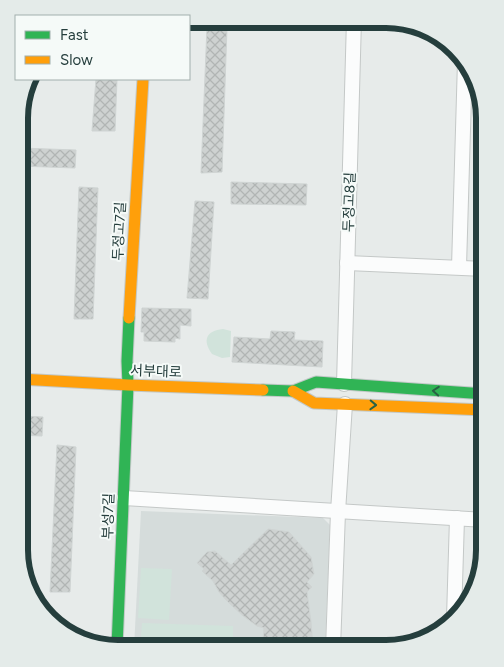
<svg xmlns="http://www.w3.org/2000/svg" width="504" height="667" viewBox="0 0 504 667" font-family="Figtree,'Noto Sans KR',sans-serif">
<defs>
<pattern id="building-cross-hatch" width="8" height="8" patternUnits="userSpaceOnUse" patternTransform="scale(1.25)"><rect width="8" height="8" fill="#ced2d1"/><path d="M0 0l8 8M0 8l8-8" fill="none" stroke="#b1b5b4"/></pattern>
</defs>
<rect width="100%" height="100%" fill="#e7ebea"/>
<!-- built -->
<path fill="#d5dcdb" d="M141,511L323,518L330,525L325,648H134Z"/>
<!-- green -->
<g fill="#d1e3db">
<path d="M223,329L231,331L230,357L222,358L212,354C202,340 206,331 223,329Z"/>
<path d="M141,568L172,569L169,620L138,618Z"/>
<path d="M142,623L233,626V648H140Z"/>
</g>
<!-- building -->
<g fill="url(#building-cross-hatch)" stroke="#cfd4d3">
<path d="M207,27H227L222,172L201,173Z"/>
<path d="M96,79H117L115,131H92Z"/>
<path d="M20,148L76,150L75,168L20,166Z"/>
<path d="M231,182L307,184L306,205L231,204Z"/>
<path d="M79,187L98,188L93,319H74Z"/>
<path d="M195,201L214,202L208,299L187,298Z"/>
<path d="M142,308L191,309V326L180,325V339L175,338V342L144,341V332H141Z"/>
<path d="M271,331L295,332L294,340L323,341L322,367L232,362L234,337L270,339Z"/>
<path d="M19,416L43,417L42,436L19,435Z"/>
<path d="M57,445L76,447L70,592H50Z"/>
<path d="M268,529L289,532L311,557L314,574L307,582L312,587L307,592L311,622L313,648H263V640L264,628L257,626L242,615L227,601L219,592L213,581L202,571L204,569L197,563L207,552L215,551L231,565Z"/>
</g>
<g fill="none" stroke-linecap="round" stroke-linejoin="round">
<defs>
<g id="street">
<path d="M347,263L485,269"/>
<path d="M459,267L465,61"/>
<path d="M344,384L354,19"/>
<path d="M124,498L485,520"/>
<path d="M454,618L457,518"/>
<path d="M333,648L338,512L345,404"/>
</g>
<g id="fast">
<path d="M263,390L293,391L316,382L485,394"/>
<path d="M117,647L128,385L127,361L129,318"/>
</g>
<g id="slow">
<path d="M129,318L143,79"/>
<path d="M19,379L128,385L263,390"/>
<path d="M293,391L314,403L485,410"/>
</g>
</defs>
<!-- street casing -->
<use href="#street" stroke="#c4c8c7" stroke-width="16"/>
<!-- fast casing -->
<use href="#fast" stroke="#c2c8c7" stroke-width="13"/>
<!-- slow casing -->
<use href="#slow" stroke="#c2c8c7" stroke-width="13"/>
<!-- street -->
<use href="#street" stroke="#fbfcfc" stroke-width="14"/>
<!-- fast -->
<use href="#fast" stroke="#30b455" stroke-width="11"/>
<!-- slow -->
<use href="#slow" stroke="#ff9f0a" stroke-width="11"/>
</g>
<!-- one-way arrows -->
<defs><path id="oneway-chevron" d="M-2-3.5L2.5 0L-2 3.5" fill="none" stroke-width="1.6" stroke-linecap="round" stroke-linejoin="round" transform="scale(1.25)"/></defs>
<g stroke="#286144">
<use href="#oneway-chevron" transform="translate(436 391) rotate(-176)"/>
<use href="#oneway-chevron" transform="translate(373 405) rotate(2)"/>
</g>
<g text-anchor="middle" stroke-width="4" stroke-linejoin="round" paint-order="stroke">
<!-- street labels -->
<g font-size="14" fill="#253e3d" stroke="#f5faf8">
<text transform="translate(349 202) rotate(-88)" y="5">두정고8길</text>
<text transform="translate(119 231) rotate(-87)" y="5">두정고7길</text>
<text transform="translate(156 371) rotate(2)" y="5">서부대로</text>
<text transform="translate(108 516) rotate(-88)" y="5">부성7길</text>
</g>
</g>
<!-- crop -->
<path d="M0 0H504V667H0ZM118 28H386A90 90 0 0 1 476 118V550A90 90 0 0 1 386 640H118A90 90 0 0 1 28 550V118A90 90 0 0 1 118 28Z" fill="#e4ebe9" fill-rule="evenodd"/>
<path fill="none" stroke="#253e3d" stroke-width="6" d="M118 28H386A90 90 0 0 1 476 118V550A90 90 0 0 1 386 640H118A90 90 0 0 1 28 550V118A90 90 0 0 1 118 28Z"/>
<!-- legend -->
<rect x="15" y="15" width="175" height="65" fill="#f5faf8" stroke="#a2afad"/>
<rect x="25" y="31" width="25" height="8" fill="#30b455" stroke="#a2afad"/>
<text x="60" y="40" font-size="15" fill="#253e3d">Fast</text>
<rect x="25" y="56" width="25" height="8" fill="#ff9f0a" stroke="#a2afad"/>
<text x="60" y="65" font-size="15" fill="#253e3d">Slow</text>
</svg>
